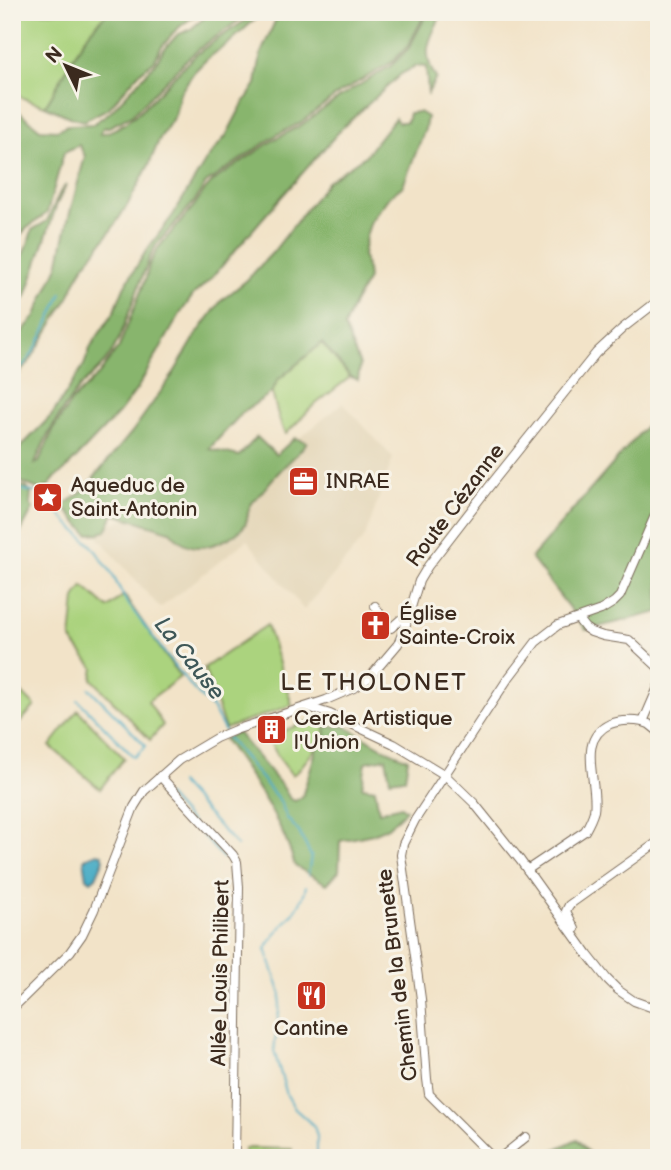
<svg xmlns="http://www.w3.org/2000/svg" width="671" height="1170" viewBox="0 0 671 1170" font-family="'Balsamiq Sans',sans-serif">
<rect width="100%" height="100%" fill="#f7f3e8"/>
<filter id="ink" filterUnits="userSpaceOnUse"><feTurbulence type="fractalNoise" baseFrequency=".0143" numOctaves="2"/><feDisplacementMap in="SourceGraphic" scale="14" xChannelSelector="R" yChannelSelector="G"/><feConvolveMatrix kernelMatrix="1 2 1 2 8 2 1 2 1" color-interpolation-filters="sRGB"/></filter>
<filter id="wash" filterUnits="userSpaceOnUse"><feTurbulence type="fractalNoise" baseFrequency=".00686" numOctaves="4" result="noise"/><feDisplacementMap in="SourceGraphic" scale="28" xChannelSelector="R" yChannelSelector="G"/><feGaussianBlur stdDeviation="1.57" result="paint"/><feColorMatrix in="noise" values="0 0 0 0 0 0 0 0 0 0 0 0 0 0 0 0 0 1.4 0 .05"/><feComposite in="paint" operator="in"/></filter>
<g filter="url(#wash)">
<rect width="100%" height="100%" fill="#f2e3c8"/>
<!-- built -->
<path fill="#e4d6b7" d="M343,403L393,458L365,537L304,610L247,540L160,608L90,528L228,496Z"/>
<!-- green -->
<g fill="#abd37e" stroke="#737e4e" stroke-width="2">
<path d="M12,12H109C81,35 65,76 45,106L23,98L12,90Z"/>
<path d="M322,343L350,377L312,407L286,434C279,426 276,405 272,393L278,380Z"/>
<path d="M83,586L108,608L124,595L180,677L148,701L163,725L150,740L92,679L94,668L71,640L75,598Z"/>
<path d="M267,625L292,705L225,729L204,668Z"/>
<path d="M14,685L35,706L12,731V691Z"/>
<path d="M78,710L124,758L100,789L50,746Z"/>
<path d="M312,720L325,727L326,735L297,772L292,775L279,758L267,737Z"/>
<path d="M245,1148L292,1149V1158H244Z"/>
</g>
<!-- forest -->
<g fill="#88b56d" stroke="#627046" stroke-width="2">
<path d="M109,12H201L183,24L174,32L161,48L154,61L138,74L109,108L84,121L72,118L45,106C65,76 81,34 109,12Z"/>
<path d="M211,12H251L204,45L187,59L131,116L109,127L103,128L100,134C135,128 167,79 195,56C214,39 237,28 257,12H263L229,43L208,58L194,72L180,93L175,115L159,140L149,165L128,204L112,229L81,270L69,297L28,364L12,380V348L21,333L35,317L58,266L68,220L85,156L79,145L64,152L47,213L26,229L12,244V106L40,129L57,130L68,125L93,124L110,112L156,63L162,52L177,35L191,29Z"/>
<path d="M279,12H426L408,46L392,62L338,94L300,123L278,134L206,183L194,202L156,245L149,259L120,337C115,347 110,357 102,365C95,373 86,380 79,388C61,410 45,438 35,464L39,462L54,428L72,401L99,374L119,347L146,278L149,265L158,248L194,206L204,191L213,181L275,139L300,126L340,97L392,65L409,48L428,12H443C430,37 420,52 436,78L428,93L426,67L416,66L401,74L342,128L262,219L210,280L194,294L180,314L137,389L119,413L64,471L56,477L47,488L45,487L43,491L21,482H12V456L52,415L84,365L91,346L114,312L124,287L146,251L173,215L207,159L226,136L240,109L256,84L261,53Z"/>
<path d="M419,112L427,117L425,129L403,186L389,197L371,221L366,236L363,255L367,270L368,279L354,303L344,327L360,365L358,380L351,377L322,343L278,380L271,393L243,412L209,449L239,456L257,437L276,455L295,438L307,442C299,454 288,462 278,473C269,482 262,493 253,502C245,511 250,518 244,526C237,537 210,548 197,547C187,547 176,539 170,531L114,514L106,531L100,533L88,534L57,500L67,503L83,491L132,432L172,376L197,334L221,301L247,280L273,252L328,181L365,156L395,118L398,122H407L409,113Z"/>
<path d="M66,185L57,204L26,296L12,316V276L28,244L32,230L47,221L60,192Z"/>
<path d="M659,411V612L586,630L531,558Z"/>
<path d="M12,485L26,487L31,493L30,504L33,509L12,548Z"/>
<path d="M345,726L387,750L408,759L405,778L390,780L386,758L366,762L362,787L375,789L379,812L401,806L406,810L388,827L373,834L340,841L339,871L327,884L295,866C282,819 251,779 224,739L237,732L283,787L290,799L295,801L302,797L317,747L326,735L325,727Z"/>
<path d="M577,1139L593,1158H538Z"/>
</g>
<!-- water -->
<path fill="#45aac4" stroke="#406a71" stroke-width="2" d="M97,853L102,854L104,859L96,877L91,881L87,878L84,860L87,857Z"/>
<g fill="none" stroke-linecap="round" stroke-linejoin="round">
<!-- stream -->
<g stroke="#45aac4" stroke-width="2">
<path d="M12,374C33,365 52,315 62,293"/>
<path d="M12,488L39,493L48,499L65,520L93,547L111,572L126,601L173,664L195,691L213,709L225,732"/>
<path d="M78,700L134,757L146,746L89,688"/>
<path d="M227,737L280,801L287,818L299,832L311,856L308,875"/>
<path d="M179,783L237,846"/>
<path d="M166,795L223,858"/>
<path d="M306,886C301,914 277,925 266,949L281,995L274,1051L287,1095L295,1109L314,1126L317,1136V1158"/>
</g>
</g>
</g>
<g filter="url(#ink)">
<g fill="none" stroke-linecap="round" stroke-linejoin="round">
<defs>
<g id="minor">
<path d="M375,606L389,627L391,628L400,620L409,616"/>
<path d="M578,619L585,628L591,632L603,636L629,640L659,668"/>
<path d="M308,707L330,714L394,744L445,775L474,803L520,860L588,955L607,979L618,990L634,1001L659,1010"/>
<path d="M643,722L649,724L659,732"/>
<path d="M160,776L233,855L237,862L239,887L235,1158"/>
<path d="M527,870L585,831C589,824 592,818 594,811C599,782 575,740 610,724C621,720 631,720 643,722L659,685"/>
<path d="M575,929L566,911L569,905L659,841"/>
<path d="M12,1009L70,952L82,935L94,910L134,807L144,791L179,760L216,738L235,730L326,700L356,687L370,677L398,644L406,624L419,581L428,566L492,483L596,353L623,328L659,300"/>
<path d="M493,1158L429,1094L427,1079L421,999L401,855L403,844L415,820L507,680L536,642L558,625L601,610L614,602L620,596L659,506"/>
<path d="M500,1158L526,1137"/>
</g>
</defs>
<!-- minor casing -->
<use href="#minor" stroke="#7b6b5a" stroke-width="10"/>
<!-- minor -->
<use href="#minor" stroke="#fff" stroke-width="8"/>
</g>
</g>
<!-- icons -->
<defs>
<symbol id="office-square" viewBox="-11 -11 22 22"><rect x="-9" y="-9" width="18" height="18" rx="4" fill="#c8321e" stroke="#f7f3e8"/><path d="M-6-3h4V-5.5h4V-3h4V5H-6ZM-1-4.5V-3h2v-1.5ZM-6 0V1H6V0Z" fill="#fff"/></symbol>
<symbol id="sight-square" viewBox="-11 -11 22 22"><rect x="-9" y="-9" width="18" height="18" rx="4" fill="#c8321e" stroke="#f7f3e8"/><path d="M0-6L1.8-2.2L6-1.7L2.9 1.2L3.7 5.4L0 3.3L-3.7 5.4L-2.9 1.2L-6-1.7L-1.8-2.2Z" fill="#fff"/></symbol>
<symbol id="church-square" viewBox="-11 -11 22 22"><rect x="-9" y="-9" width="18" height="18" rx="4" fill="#c8321e" stroke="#f7f3e8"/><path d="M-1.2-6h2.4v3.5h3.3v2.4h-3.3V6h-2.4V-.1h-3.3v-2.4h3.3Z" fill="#fff"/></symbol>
<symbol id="building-square" viewBox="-11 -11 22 22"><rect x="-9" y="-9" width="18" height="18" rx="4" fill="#c8321e" stroke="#f7f3e8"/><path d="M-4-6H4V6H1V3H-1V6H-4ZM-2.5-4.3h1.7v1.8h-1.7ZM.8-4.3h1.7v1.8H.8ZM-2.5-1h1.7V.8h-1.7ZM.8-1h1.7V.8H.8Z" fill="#fff"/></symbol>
<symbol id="restaurant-square" viewBox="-11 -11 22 22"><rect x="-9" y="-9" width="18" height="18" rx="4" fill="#c8321e" stroke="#f7f3e8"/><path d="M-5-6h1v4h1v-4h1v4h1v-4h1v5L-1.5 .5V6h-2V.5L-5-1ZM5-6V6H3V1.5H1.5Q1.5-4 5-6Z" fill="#fff"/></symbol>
</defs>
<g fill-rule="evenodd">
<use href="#office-square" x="286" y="464" width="35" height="35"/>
<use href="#sight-square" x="30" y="480" width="35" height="35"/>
<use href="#church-square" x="358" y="608" width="35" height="35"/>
<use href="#building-square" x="254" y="712" width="35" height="35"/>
<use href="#restaurant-square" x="294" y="978" width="35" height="35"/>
</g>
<g text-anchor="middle" stroke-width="6" stroke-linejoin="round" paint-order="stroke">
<!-- poi labels -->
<g font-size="21" fill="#3b2a1e" stroke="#f7f3e8" text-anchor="start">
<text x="326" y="488">INRAE</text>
<text x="71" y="492">Aqueduc de<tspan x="71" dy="24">Saint-Antonin</tspan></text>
<text x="399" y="620">Église<tspan x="399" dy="24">Sainte-Croix</tspan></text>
<text x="294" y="725">Cercle Artistique<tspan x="294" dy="24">l'Union</tspan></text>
<text x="311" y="1035" text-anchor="middle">Cantine</text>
</g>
<!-- street labels -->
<g font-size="21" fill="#3b2a1e" stroke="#f7f3e8">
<text transform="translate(455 505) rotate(-53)" y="7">Route Cézanne</text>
<text transform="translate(220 973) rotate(-89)" y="7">Allée Louis Philibert</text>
<text transform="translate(397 975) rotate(-97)" y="7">Chemin de la Brunette</text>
</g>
<!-- water labels -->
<g font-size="23" font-style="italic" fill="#3e5758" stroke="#f7f3e8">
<text transform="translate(190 658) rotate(52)" y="8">La Cause</text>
</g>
<!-- quarter labels -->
<g font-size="24" letter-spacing="2" fill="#3b2a1e" stroke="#f7f3e8">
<text x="374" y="690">LE THOLONET</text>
</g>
</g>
<!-- margin -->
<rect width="671" height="1170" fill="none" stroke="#f7f3e8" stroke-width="42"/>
<!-- north arrow -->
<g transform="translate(66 66) rotate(313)" stroke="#f7f3e8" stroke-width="5" paint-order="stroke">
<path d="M0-5L12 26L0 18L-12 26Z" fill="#3b2a1e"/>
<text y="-10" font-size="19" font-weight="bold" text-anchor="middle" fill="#3b2a1e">N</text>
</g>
</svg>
